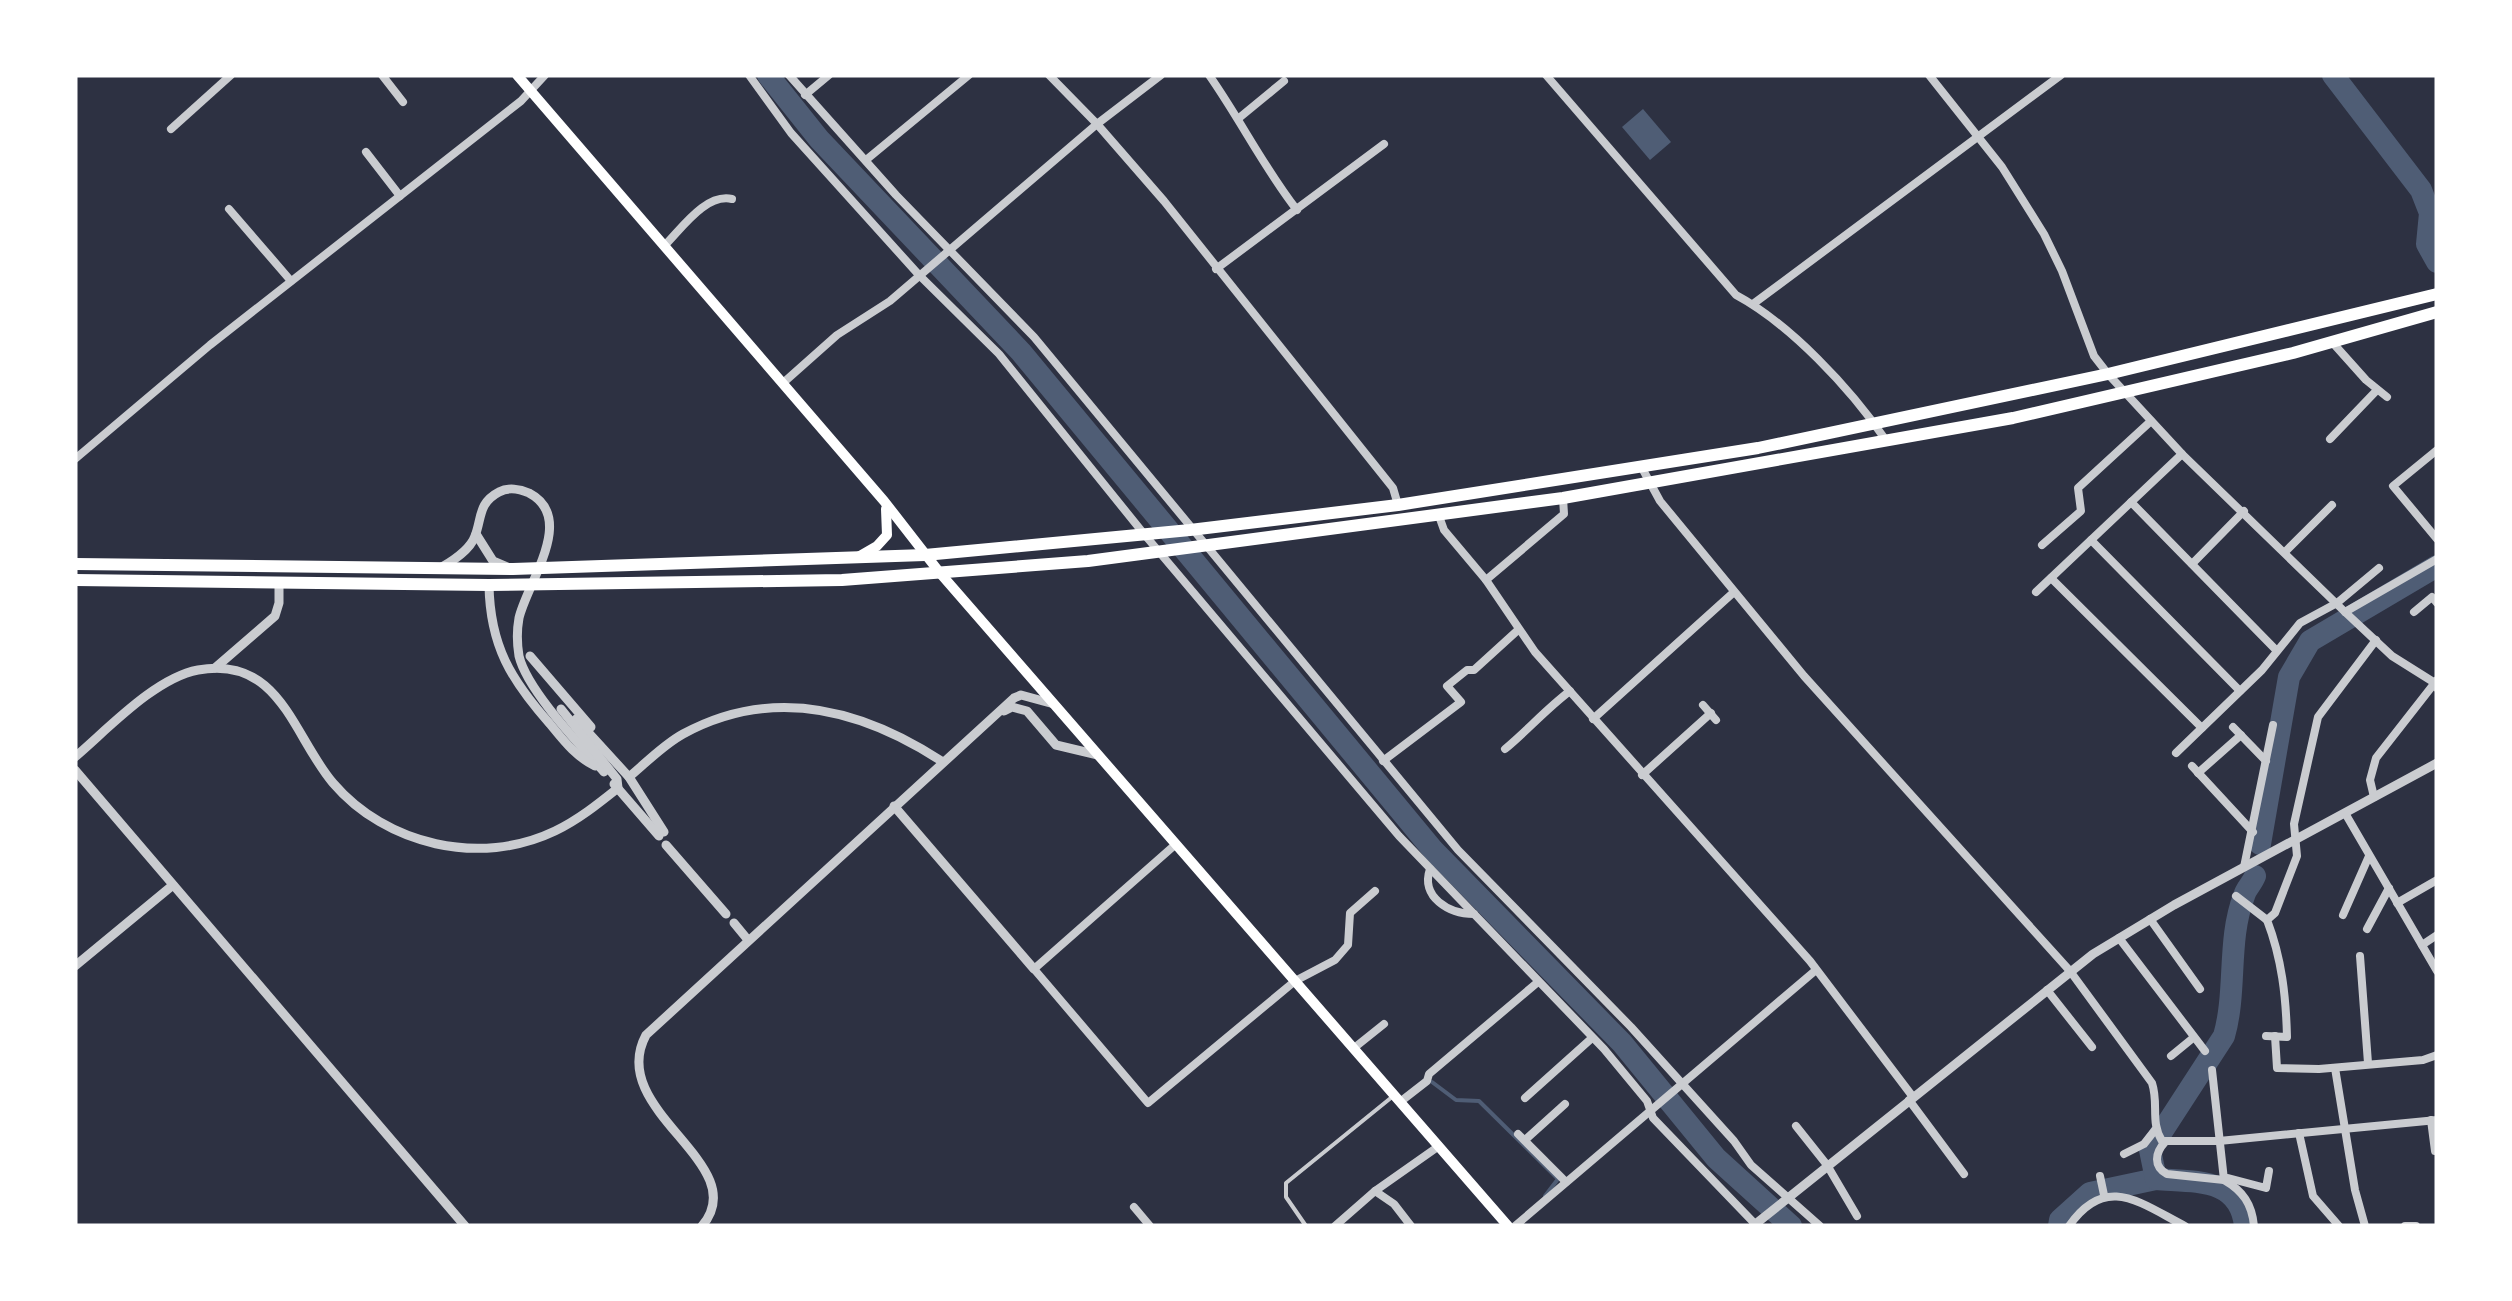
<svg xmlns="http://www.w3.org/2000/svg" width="2512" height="1301" viewBox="0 0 2512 1301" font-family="Ubuntu,sans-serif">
<rect width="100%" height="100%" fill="#2d3142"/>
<!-- water -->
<path fill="#4f5d75" d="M1643,109L1671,142L1650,160L1622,127Z"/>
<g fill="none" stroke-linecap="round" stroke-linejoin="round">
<!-- stream -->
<path stroke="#4f5d75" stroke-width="4" d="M1432,1082L1456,1100L1479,1101L1558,1179L1545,1196"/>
<!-- river -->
<g stroke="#4f5d75" stroke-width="22">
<path d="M768,75L819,139L1021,352L1433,850L1622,1043L1716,1158L1791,1226"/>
<path d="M2333,75L2421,190L2430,213L2427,244L2437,262"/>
<path d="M2260,844L2289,677L2310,641L2437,566"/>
<path d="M2059,1226L2060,1220L2090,1193L2156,1179"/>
<path d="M2245,1226C2240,1177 2195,1182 2156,1179L2150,1150L2224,1036C2237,991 2227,940 2244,896C2246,888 2252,884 2255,876"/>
</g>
<!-- service -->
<path stroke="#caccd0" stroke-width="4" d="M1306,1226L1286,1197V1183L1392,1097"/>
<!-- minor -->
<g stroke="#caccd0" stroke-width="8">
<path d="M382,75L403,102"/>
<path d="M749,75L791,133L919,275L999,354L1144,534L1399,836L1604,1049L1647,1101L1653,1118L1757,1226"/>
<path d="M789,75L896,195L1034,337L1458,850L1631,1027L1734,1141L1751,1165L1820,1226"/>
<path d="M1049,75L1097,124L1164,201L1393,488L1398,505"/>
<path d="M1209,75C1240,119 1264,168 1297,210"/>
<path d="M1546,75L1736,295C1790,324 1850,388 1885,439"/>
<path d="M1929,75L2002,167L2044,234L2062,271L2094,356L2108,374L2182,454L2345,612L2392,656L2435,683L2437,688"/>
<path d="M805,95L829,75"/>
<path d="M1239,118L1284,81"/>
<path d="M171,129L231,75"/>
<path d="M366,152L400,196"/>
<path d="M866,160L969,75"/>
<path d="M229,209L291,281"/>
<path d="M665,245C682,228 706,193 732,199"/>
<path d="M1216,269L1384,144"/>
<path d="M1753,304L2061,75"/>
<path d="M2332,342L2366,380L2387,397"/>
<path d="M783,383L837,335L890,301L1097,124L1161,75"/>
<path d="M2330,439L2377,390"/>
<path d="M2437,450L2393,486L2437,539"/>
<path d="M75,459L210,345L521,101L545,75"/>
<path d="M1642,468L1660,501L1804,676L2070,971L2152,1083C2159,1104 2150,1122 2162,1141H2219L2437,1120"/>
<path d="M2131,502L2276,650"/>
<path d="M1439,516L1444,530L1486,580L1535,652L1810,961L1913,1097"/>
<path d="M2091,540L2240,691"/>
<path d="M2042,545L2081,511L2078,488L2151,421"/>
<path d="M2285,552L2332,505"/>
<path d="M2192,564L2244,511"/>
<path d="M2051,578L2202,728"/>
<path d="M1486,580L1564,514L1563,498"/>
<path d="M2036,592L2182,454"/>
<path d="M2345,612L2437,559"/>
<path d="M2414,612L2432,597L2437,603"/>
<path d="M1703,705L1716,720"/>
<path d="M1593,719L1734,592"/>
<path d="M2233,727L2266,761"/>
<path d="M1505,749C1528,730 1546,709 1570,691"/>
<path d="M2176,753L2262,670L2300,623L2337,603L2379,568"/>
<path d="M1383,761L1461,702L1447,686L1467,670H1474L1518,630"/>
<path d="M2192,766L2253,832"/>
<path d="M2198,773L2241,735"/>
<path d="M1642,775L1711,713"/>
<path d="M2374,797L2370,780L2376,758L2437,680"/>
<path d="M2345,813L2437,971"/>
<path d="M1176,844L1034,969L1148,1103L1295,981L1335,960L1348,945L1350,913L1375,891"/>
<path d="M2244,867L2273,725"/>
<path d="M1430,869C1420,897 1449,914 1474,914"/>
<path d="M2236,896L2267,920"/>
<path d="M2397,903L2437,880"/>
<path d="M2343,915L2369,856"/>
<path d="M2150,919L2200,989"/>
<path d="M2367,929L2389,888"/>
<path d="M2119,938L2205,1051"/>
<path d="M2422,945L2437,935"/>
<path d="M2360,956L2368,1063"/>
<path d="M2047,990L2092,1047"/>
<path d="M2266,1036L2287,1037C2286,997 2282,959 2267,920L2275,913L2297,856L2294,824L2318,717L2376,640"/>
<path d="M2275,1036L2277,1068L2319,1069L2423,1060L2437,1055"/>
<path d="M1354,1048L1384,1024"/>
<path d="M2171,1056L2193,1038"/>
<path d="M2335,1068L2355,1190L2365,1226"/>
<path d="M2212,1070L2224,1180C2243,1191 2252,1204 2254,1226"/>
<path d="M1525,1098L1592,1038"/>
<path d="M1909,1100L1964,1174"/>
<path d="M1400,1102L1427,1081L1429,1074L1538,982"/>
<path d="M2431,1120L2435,1151"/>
<path d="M1796,1126L1827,1165L1857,1216"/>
<path d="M2299,1133L2313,1196L2339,1226"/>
<path d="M1518,1134L1566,1182"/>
<path d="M1525,1140L1565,1104"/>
<path d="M2165,1142C2155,1153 2153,1166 2167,1174L2224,1180"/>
<path d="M2124,1154L2144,1144L2155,1130"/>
<path d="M2100,1176L2104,1195"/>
<path d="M2228,1178L2266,1188L2269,1171"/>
<path d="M1375,1191L1394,1204L1411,1226"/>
<path d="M1134,1207L1150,1226"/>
<path d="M1335,1226L1375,1191L1439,1146"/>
<path d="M1515,1226L1816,970"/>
<path d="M2069,1226C2106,1173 2140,1203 2185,1226"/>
<path d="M2405,1226H2416"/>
</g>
<!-- tertiary -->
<g stroke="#caccd0" stroke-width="9">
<path d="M476,534L493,561L507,567"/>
<path d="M442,567C454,560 470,550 475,536C482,518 478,503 499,492C508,487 520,489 529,493C577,518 527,583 519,618C517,629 517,644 519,656C527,690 580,745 604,772"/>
<path d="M489,585C490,646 511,680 550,724C564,741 575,756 595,766"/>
<path d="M530,656L591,727"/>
<path d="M215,668L275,616L279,603V583"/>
<path d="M1004,711L1012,707L1027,711L1056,745L1098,755"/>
<path d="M576,719L629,777L664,832"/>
<path d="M75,757C108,729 155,678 198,670C280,655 293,736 333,783C386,845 480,867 555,831C578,820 598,804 618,788L617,779L561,709"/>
<path d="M75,770L465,1226"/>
<path d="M629,777C646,763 663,745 683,734C773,685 862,709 943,762"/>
<path d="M614,784L659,836"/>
<path d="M894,806L1034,969"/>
<path d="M666,845L726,914"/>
<path d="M734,923L748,940"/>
<path d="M75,966L173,885"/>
<path d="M702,1226C755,1164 605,1111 646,1035L1014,698L1021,695L1054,704"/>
<path d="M1753,1226L2093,954L2174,905L2437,763"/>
</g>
<!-- secondary -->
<g stroke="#fff" stroke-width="10">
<path d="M517,75L884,501L940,573L1508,1226"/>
<path d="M858,557L877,546L887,535L886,509"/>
</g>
<!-- trunk -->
<g stroke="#fff" stroke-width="12">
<path d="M75,564L513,569L925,555L1190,530L1398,505L1758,448L2108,374L2437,294"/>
<path d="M75,580L489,585L842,580L1088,561L1563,498L2013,418L2293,353L2437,312"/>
</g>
</g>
<!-- border -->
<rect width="2512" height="1301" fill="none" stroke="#ffffff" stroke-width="155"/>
</svg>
